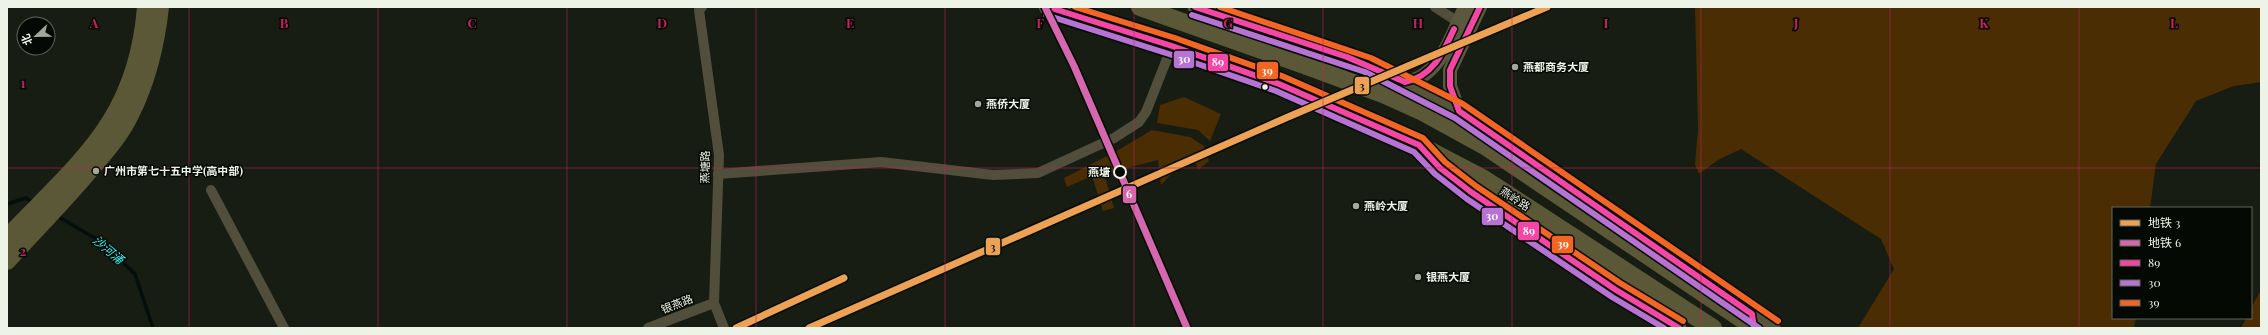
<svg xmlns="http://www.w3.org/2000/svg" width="2268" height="335" viewBox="0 0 2268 335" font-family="'Playfair Display','Noto Sans SC',serif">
<rect width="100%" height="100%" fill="#171d12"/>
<!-- green -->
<g fill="#4a2d02">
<path d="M1695,7H2261V82L2234,86L2196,101L2156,164L2150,208H2113V318H2136L2134,328H1858L1894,269L1881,239L1741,149L1718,160L1699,174L1695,165L1698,129Z"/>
<path d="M1184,97L1221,114L1210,141L1198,130L1157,123L1160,105Z"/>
<path d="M1152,130L1190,137L1204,146L1209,161L1198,170L1194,157L1183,161L1161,185L1158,160L1104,174L1114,208L1103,211L1092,176L1067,187L1064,178L1115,152Z"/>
<path d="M2261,290V328H2241L2246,318H2251V308Z"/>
</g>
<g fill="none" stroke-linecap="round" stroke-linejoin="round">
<!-- stream -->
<g stroke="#030e0d" stroke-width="3.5">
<path d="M7,204L26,198L34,203"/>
<path d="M57,216L100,241L135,274L153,328"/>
</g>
<!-- street -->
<g stroke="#514e3b" stroke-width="10">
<path d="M702,7L699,10L719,155L714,303L724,328"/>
<path d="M1435,7L1463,25"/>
<path d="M718,174L881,162L993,175L1038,173L1114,138L1139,122L1146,112L1172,46"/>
<path d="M211,190L284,328"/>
<path d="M648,328L714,303"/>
</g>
<!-- secondary -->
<g stroke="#5b5840" stroke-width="14">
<path d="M1405,82C1440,78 1452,34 1465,7"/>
<path d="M1459,111L1450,86V70L1480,7"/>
</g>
<!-- primary -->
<g stroke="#58543b" stroke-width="15">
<path d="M1195,7L1368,65L1405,82L1459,111L1773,328"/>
<path d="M1423,148C1451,182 1489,204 1525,228C1576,263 1627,296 1679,328"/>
</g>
<!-- highway -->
<g stroke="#5b5837" stroke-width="18">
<path d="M1048,7L1172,46L1279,84L1419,145L1484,179L1713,328"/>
<path d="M1140,7L1307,66"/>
<path d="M7,238C80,161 137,121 146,7"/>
<path d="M7,261C34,231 63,202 89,171C104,153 120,136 130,115C147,81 156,44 160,7"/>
</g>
<!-- highway-bridge -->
<path stroke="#5b5837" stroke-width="18" d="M1307,66L1383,94L1423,112L1485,146L1755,328"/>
<defs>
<g id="bus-1">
<path d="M1048,7L1172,46L1279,84L1419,145L1440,168L1471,192L1616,290L1679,328"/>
<path d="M1195,7L1347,57L1405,82C1433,76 1443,53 1454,29"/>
<path d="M1480,7L1450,70V86L1459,111L1752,314L1754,328"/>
</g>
<g id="bus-2">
<path d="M1046,15L1169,54L1276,91L1414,152L1435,174L1467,199L1612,297L1664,328"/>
<path d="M1192,15L1365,72L1455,118L1759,328"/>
</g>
<g id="bus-3">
<path d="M1075,7L1175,38L1282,76L1423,138L1445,162L1476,186L1620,283L1683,321"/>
<path d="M1220,7L1371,58L1463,104L1778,321"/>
</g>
</defs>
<!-- bus-1 casing -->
<use href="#bus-1" stroke="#050903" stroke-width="9"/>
<!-- bus-2 casing -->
<use href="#bus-2" stroke="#050903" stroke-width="9"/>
<!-- bus-3 casing -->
<use href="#bus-3" stroke="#050903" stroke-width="9"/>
<!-- bus-1 -->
<use href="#bus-1" stroke="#f346a5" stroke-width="6"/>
<!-- bus-2 -->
<use href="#bus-2" stroke="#b673d3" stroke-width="6"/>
<!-- bus-3 -->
<use href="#bus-3" stroke="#f26522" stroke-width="6"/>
<defs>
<g id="metro-1">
<path d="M736,328L844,278"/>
<path d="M809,328L1288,117L1547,7"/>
</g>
<path id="metro-2" d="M1045,7L1074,66L1187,328"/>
</defs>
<!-- metro-1 casing -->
<use href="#metro-1" stroke="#050903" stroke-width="10"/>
<!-- metro-2 casing -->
<use href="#metro-2" stroke="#050903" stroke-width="10"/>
<!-- metro-1 -->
<use href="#metro-1" stroke="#eca154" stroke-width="7"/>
<!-- metro-2 -->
<use href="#metro-2" stroke="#d567af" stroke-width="7"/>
</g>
<!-- grid -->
<path fill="none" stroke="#c42362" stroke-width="1" stroke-opacity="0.55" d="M189,7V328M378,7V328M567,7V328M756,7V328M945,7V328M1134,7V328M1323,7V328M1512,7V328M1701,7V328M1890,7V328M2079,7V328M7,168H2261"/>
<!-- markers -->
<g fill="#a2a99c" stroke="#050903" stroke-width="1.5">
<circle cx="1515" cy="67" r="4"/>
<circle cx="978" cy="104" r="4"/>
<circle cx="96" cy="171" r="4"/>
<circle cx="1356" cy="206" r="4"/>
<circle cx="1418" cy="277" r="4"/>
</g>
<circle fill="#edf4e7" stroke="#050903" stroke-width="1.5" cx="1265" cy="87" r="3.5"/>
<circle fill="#050903" stroke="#edf4e7" stroke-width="2" cx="1120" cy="172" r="6"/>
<g text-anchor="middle" stroke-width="3" stroke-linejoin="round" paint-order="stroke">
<!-- poi labels -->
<g font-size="11" font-weight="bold" fill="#edf4e7" stroke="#050903" text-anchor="start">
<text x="1523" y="71">燕都商务大厦</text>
<text x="986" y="108">燕侨大厦</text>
<text x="104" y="175">广州市第七十五中学(高中部)</text>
<text x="1364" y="210">燕岭大厦</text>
<text x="1426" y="281">银燕大厦</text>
</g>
<!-- street labels -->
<g font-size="11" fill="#edf4e7" stroke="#050903">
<text transform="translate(705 167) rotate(-90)" y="4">燕塘路</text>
<text transform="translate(1515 199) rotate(33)" y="4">燕岭路</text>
<text transform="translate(677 304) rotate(-21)" y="4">银燕路</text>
</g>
<!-- stop labels -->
<g font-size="11" font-weight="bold" fill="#edf4e7" stroke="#050903" text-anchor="end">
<text x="1110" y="176">燕塘</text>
</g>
<!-- water labels -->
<g font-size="12" font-style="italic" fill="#30f7f5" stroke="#050903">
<text transform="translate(108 250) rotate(40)" y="4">沙河涌</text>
</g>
</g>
<g font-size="13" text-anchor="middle" font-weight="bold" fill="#c42362" stroke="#050903" stroke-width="3" stroke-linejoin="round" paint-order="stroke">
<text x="94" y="28">A</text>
<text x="284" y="28">B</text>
<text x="472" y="28">C</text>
<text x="662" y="28">D</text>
<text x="850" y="28">E</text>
<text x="1040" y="28">F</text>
<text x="1228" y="28">G</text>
<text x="1418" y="28">H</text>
<text x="1606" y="28">I</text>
<text x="1796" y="28">J</text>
<text x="1984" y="28">K</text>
<text x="2174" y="28">L</text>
<text x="23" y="88">1</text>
<text x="23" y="256">2</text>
</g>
<g stroke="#050903" stroke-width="1.5">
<rect x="1173" y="50" width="22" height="19" rx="4" fill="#b673d3"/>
<rect x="1207" y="53" width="22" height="19" rx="4" fill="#f346a5"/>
<rect x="1256" y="61" width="23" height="19" rx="4" fill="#f26522"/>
<rect x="1354" y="76" width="16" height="19" rx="4" fill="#eca154"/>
<rect x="1122" y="185" width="15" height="19" rx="4" fill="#d567af"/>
<rect x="1481" y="207" width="23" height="19" rx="4" fill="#b673d3"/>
<rect x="1517" y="221" width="23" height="20" rx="4" fill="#f346a5"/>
<rect x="1551" y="235" width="23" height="19" rx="4" fill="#f26522"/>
<rect x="985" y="237" width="16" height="19" rx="4" fill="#eca154"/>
</g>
<g font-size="11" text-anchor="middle" font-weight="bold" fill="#fff">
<text x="1184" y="63">30</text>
<text x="1218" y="66">89</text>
<text x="1267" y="75">39</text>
<text x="1129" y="198">6</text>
<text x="1492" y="220">30</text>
<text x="1529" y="235">89</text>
<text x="1563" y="248">39</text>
</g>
<g font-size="11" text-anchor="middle" font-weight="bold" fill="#111">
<text x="1362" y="90">3</text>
<text x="993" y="251">3</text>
</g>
<!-- border -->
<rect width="2268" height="335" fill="none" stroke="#edf4e7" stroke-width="16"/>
<!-- legend -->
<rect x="2112" y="207" width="140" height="112" fill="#050903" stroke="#62675e"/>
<rect x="2120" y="220" width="20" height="6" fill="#eca154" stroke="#62675e"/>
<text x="2148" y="227" font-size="12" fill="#edf4e7">地铁 3</text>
<rect x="2120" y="240" width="20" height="6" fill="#d567af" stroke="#62675e"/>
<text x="2148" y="247" font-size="12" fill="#edf4e7">地铁 6</text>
<rect x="2120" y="260" width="20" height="6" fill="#f346a5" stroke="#62675e"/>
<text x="2148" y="267" font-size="12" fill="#edf4e7">89</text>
<rect x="2120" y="280" width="20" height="6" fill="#b673d3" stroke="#62675e"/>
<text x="2148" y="287" font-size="12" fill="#edf4e7">30</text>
<rect x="2120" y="300" width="20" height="6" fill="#f26522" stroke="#62675e"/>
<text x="2148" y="307" font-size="12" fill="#edf4e7">39</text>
<!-- north arrow -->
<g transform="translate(36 36) rotate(248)"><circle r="19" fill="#050903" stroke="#62675e"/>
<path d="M0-3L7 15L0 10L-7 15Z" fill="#a2a99c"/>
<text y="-6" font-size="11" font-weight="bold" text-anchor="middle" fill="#edf4e7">北</text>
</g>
</svg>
